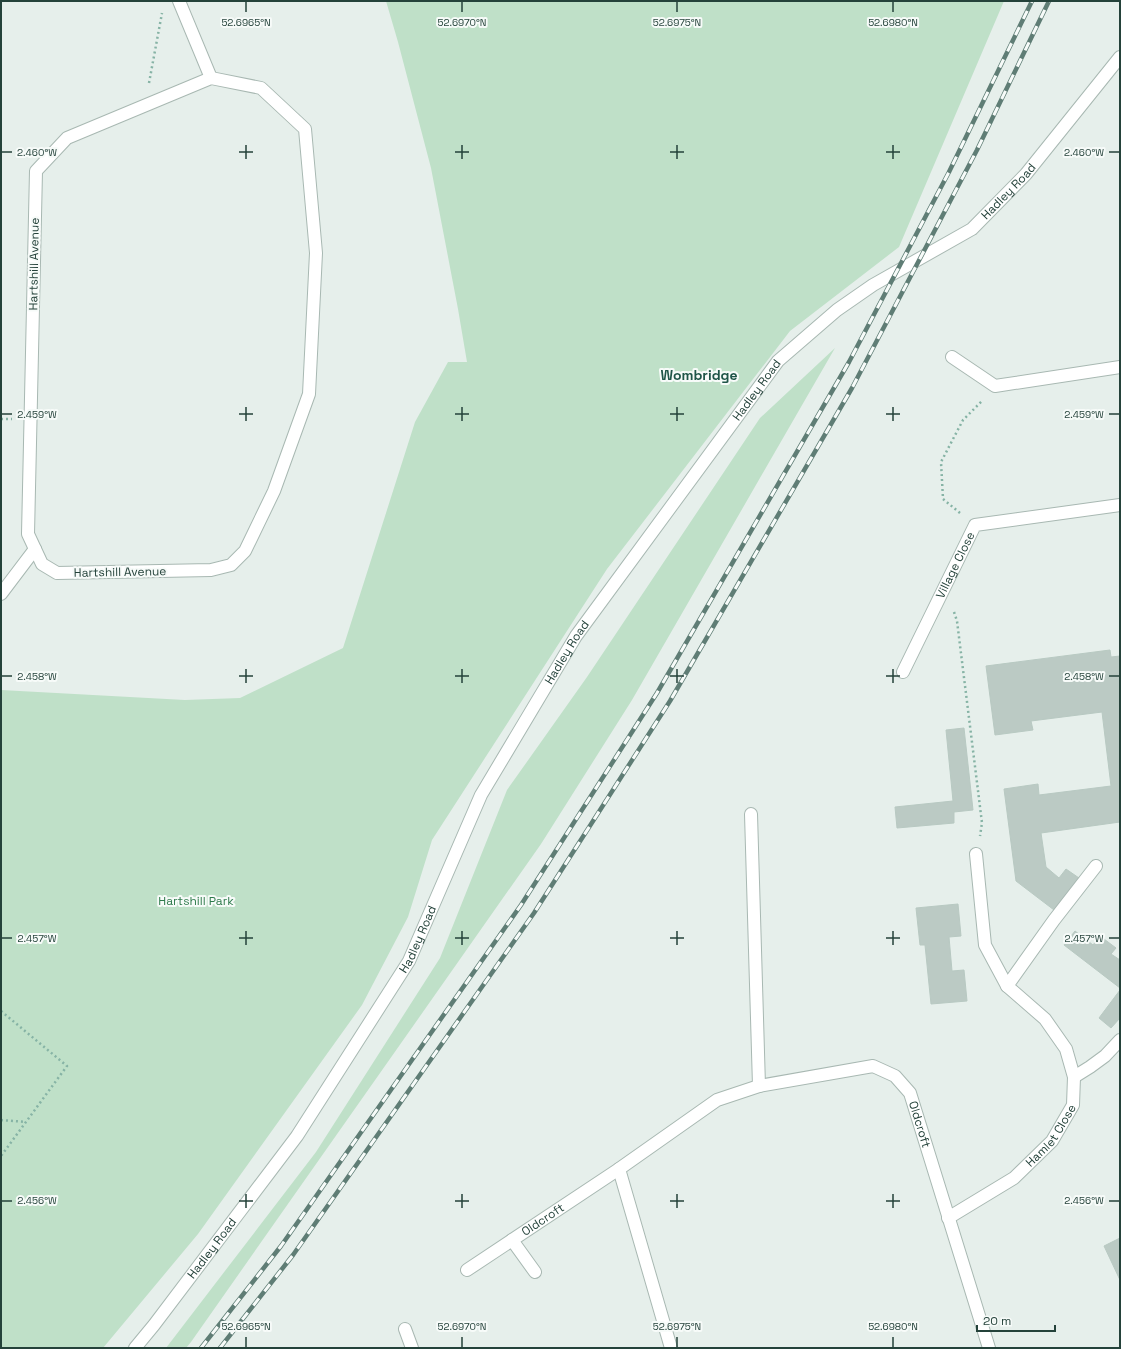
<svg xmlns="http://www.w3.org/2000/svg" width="1121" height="1349" viewBox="0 0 1121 1349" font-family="'Space Grotesk',sans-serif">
<rect width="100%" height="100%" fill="#e6efeb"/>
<!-- green -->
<g fill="#bfe0c8">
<path d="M386,1H1004L899,247L790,331L607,569L432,840L408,917L362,1005L198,1234L103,1348H1V690L185,700L240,698L343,648L415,422L448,362H467L458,309L431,168L398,42Z"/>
<path d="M835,348L632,700L541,844L191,1342L186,1348H166L316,1152L440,958L507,790L587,677L760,418Z"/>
</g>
<!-- building -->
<g fill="#bbcac4" stroke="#b8c9c2">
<path d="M1110,650L1111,657L1120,656V822L1041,833L1046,867L1059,878L1066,869L1079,878L1054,910L1016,881L1004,789L1038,784L1039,795L1111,786L1102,712L1031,721L1033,730L995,735L986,666Z"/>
<path d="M964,728L973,810L954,812V823L897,828L895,807L953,801L946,730Z"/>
<path d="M958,904L961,936L949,937L952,971L964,970L967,1001L931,1004L925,945H920L916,908Z"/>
<path d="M1075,931L1093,945L1100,936L1116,948L1111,954L1120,960V988L1064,945Z"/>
<path d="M1120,990V1018L1111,1028L1099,1018Z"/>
<path d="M1120,1238V1280L1104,1246Z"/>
</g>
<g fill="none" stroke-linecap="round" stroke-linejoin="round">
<defs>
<g id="minor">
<path d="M179,1L211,78"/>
<path d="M211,78L261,88L305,129L316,253L309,394L274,491L245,551L231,565L211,570L57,573L42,564L28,534L36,171L67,138Z"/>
<path d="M952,357L995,386L1120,367"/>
<path d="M1,594L35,549"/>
<path id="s1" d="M903,672L975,525L1120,505"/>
<path d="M751,814L759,1086"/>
<path d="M1007,986L1054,920L1096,866"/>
<path d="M1074,1077L1090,1067L1105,1056L1120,1040"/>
<path d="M619,1169L671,1348"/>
<path id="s2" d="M948,1218L1014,1178L1052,1141L1073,1105L1074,1077L1066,1049L1045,1019L1007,986L985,945L976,854"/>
<path d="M512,1240L535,1272"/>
<path id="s3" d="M467,1270L619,1169L717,1100L759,1086L873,1066L895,1076L910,1093L989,1348"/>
<path d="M405,1329L412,1348"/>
<path id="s4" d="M135,1348L154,1325L297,1136L409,961L481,795L576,636L778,361L837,310L873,285L972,229L1026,174L1120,57"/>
</g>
</defs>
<!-- minor casing -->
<use href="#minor" stroke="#a8b8b2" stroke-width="14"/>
<!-- path -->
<g stroke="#86b3a5" stroke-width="2.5" stroke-dasharray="2 3" stroke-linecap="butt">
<path d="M149,83L162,13"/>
<path d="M1,419H12"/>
<path d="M960,513L943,499L941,462L963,420L983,400"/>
<path d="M954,612L957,621L982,823L980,836"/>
<path d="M1,1011L67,1066L1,1156"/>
<path d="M1,1120L26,1122"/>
</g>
<!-- minor -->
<use href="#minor" stroke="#fff" stroke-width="12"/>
<defs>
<g id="rail">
<path d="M201,1348L281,1246L521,905L657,693L849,362L949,172L1032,1"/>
<path d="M220,1348L293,1255L534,913L670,701L852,388L977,150L1049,1"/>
</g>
</defs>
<!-- rail casing -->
<use href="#rail" stroke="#5f7d75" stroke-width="4.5"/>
<!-- rail -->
<use href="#rail" stroke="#f7fbf9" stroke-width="3" stroke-dasharray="9" stroke-linecap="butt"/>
</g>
<!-- ticks -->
<path fill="none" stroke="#24423a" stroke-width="1.5" d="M246,2V12M462,2V12M677,2V12M893,2V12M246,145V159M462,145V159M677,145V159M893,145V159M2,152H12M239,152H253M455,152H469M670,152H684M886,152H900M1109,152H1119M246,407V421M462,407V421M677,407V421M893,407V421M2,414H12M239,414H253M455,414H469M670,414H684M886,414H900M1109,414H1119M246,669V683M462,669V683M677,669V683M893,669V683M2,676H12M239,676H253M455,676H469M670,676H684M886,676H900M1109,676H1119M246,931V945M462,931V945M677,931V945M893,931V945M2,938H12M239,938H253M455,938H469M670,938H684M886,938H900M1109,938H1119M246,1194V1208M462,1194V1208M677,1194V1208M893,1194V1208M2,1201H12M239,1201H253M455,1201H469M670,1201H684M886,1201H900M1109,1201H1119M246,1337V1347M462,1337V1347M677,1337V1347M893,1337V1347"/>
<g text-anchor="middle" stroke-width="4" stroke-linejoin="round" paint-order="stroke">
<!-- street labels -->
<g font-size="12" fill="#24423a" stroke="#f7fbf9">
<text dy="4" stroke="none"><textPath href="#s4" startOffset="1470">Hadley Road</textPath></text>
<text transform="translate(34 264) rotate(-89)" y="4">Hartshill Avenue</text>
<text dy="4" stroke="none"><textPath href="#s4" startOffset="1146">Hadley Road</textPath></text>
<text dy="4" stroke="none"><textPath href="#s1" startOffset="119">Village Close</textPath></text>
<text transform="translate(120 572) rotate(-1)" y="4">Hartshill Avenue</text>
<text dy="4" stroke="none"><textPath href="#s4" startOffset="822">Hadley Road</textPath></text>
<text dy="4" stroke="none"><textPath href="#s4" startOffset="498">Hadley Road</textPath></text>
<text dy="4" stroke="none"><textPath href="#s3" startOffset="542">Oldcroft</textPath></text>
<text dy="4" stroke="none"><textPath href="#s2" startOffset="134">Hamlet Close</textPath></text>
<text dy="4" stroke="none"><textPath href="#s3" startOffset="91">Oldcroft</textPath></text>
<text dy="4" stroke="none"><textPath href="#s4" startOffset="126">Hadley Road</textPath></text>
</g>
<!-- park labels -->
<g font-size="12" fill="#2d7a4b" stroke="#f7fbf9">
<text x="196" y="905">Hartshill Park</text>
</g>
<!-- quarter labels -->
<g font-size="14" font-weight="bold" fill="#1f5548" stroke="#f7fbf9">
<text x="699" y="380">Wombridge</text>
</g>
</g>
<g font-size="10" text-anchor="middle" fill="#24423a" stroke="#f7fbf9" stroke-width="4" stroke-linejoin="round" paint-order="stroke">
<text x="246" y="26">52.6965°N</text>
<text x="462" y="26">52.6970°N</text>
<text x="677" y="26">52.6975°N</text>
<text x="893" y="26">52.6980°N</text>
<text x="1084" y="156">2.460°W</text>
<text x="37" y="156">2.460°W</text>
<text x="1084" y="418">2.459°W</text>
<text x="37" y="418">2.459°W</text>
<text x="1084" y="680">2.458°W</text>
<text x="37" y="680">2.458°W</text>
<text x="1084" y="942">2.457°W</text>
<text x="37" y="942">2.457°W</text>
<text x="1084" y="1204">2.456°W</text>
<text x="37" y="1204">2.456°W</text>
<text x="246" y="1330">52.6965°N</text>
<text x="462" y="1330">52.6970°N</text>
<text x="677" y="1330">52.6975°N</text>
<text x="893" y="1330">52.6980°N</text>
</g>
<!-- border -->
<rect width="1121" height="1349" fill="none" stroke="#24423a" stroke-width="4"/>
<!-- scale -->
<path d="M977 1325v6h78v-6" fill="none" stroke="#24423a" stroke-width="2"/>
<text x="983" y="1325" font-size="12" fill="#24423a" stroke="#f7fbf9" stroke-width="3" paint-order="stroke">20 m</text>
</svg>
